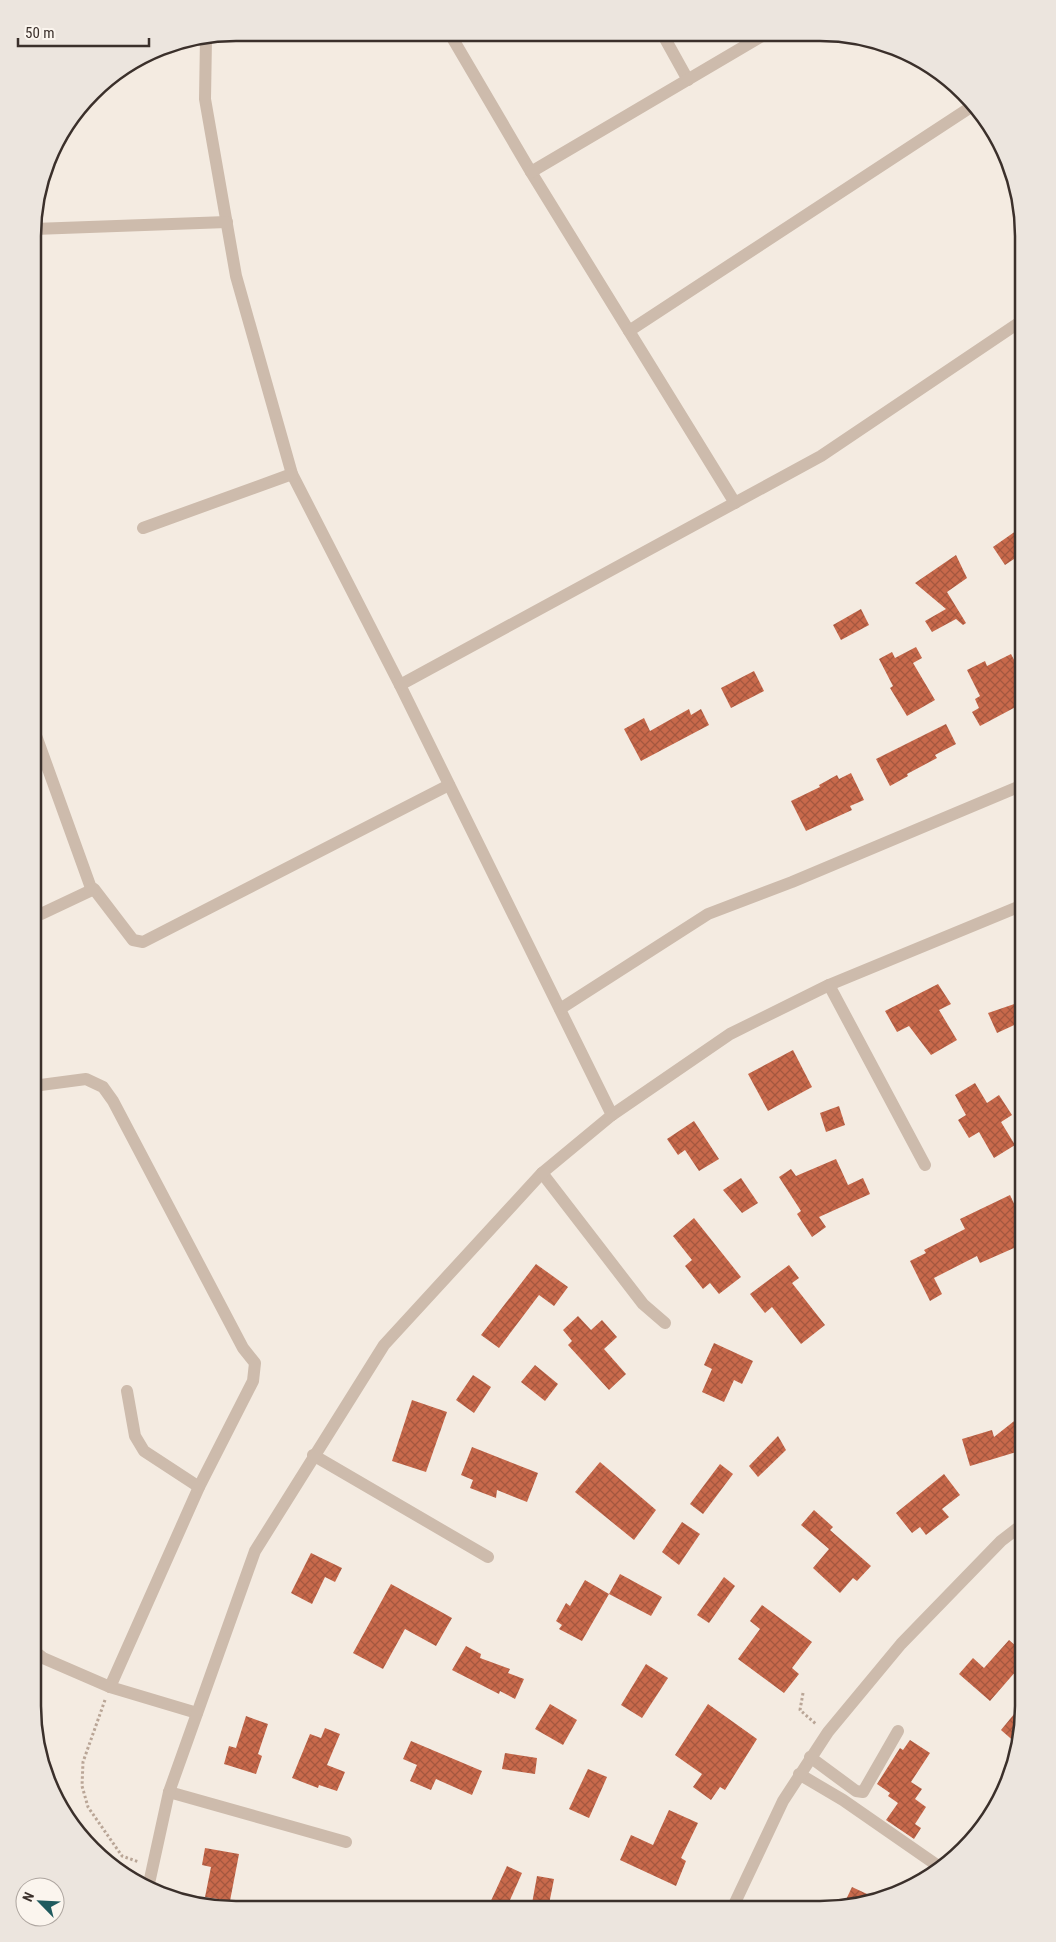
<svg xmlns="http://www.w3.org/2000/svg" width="1056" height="1942" viewBox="0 0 1056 1942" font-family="'Roboto Condensed',sans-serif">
<defs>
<pattern id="building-cross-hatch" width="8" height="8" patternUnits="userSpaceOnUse" patternTransform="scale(1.25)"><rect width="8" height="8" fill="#c8694b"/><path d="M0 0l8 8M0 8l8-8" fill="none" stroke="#a4573f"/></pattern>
</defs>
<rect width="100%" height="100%" fill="#f4ebe1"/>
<!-- building -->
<g fill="url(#building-cross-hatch)">
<path d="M1023,526V553L1005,565L993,547Z"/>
<path d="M956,555L967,578L947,592L966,623L963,625L956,619L932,632L925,621L946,609L915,583Z"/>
<path d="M861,609L869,625L841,640L833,625Z"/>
<path d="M916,647L922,658L913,663L935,700L907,716L890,688L893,686L879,659L892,652L895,658Z"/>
<path d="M1011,654L1023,677V703L980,726L972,712L979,708L975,699L980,696L967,670L985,661L987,666Z"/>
<path d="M754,671L764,691L731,708L721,688Z"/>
<path d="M689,709L691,715L701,709L709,725L641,761L624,729L644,718L650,731Z"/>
<path d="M946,724L956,744L935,755L937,758L907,774L908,776L890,786L876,759Z"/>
<path d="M851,773L864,800L850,806L852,810L806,831L791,801L820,787L819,785L837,775L839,779Z"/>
<path d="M938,984L951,1004L939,1010L957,1040L931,1055L909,1026L897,1032L885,1011Z"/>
<path d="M1023,1001V1021L997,1033L988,1013Z"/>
<path d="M793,1050L812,1087L768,1111L748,1074Z"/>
<path d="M975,1083L987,1103L999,1095L1012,1115L1001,1122L1015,1145L994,1158L979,1132L969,1138L958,1120L966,1115L955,1095Z"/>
<path d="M839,1106L845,1125L826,1132L820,1113Z"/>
<path d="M694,1121L719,1159L699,1171L685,1150L678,1155L667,1139Z"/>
<path d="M836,1159L848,1185L863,1178L870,1194L819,1217L826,1227L812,1237L797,1214L801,1211L779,1177L791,1169L796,1176Z"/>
<path d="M741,1178L758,1203L742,1213L723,1190Z"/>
<path d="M1010,1195L1023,1223V1244L980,1263L977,1256L934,1278L942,1294L930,1301L910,1261L926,1253L924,1250L965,1229L960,1219Z"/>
<path d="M694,1218L741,1277L719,1294L710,1283L703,1289L685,1266L692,1260L673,1236Z"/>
<path d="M536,1264L568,1287L554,1306L539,1295L499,1348L481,1335Z"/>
<path d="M789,1265L799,1278L792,1283L825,1325L801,1344L772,1307L765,1313L750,1294Z"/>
<path d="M578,1316L591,1330L602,1320L617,1337L604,1349L626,1374L609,1390L568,1345L572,1341L563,1330Z"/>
<path d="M714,1343L753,1361L742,1384L734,1380L724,1402L702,1392L712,1369L704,1365Z"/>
<path d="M535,1365L558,1384L545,1401L521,1382Z"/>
<path d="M473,1375L491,1387L474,1413L456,1400Z"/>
<path d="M412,1400L447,1412L426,1472L392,1461Z"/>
<path d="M1023,1414V1450L970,1466L962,1439L992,1430L994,1437Z"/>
<path d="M778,1436L786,1450L758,1477L749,1466Z"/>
<path d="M472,1447L538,1473L527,1502L497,1490L496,1498L470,1488L473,1480L461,1475Z"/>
<path d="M600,1462L656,1510L634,1540L575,1492Z"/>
<path d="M720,1464L733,1474L703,1514L690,1504Z"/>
<path d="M944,1474L960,1495L942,1509L949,1517L926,1535L920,1527L912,1533L896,1513Z"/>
<path d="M814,1510L833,1527L830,1530L871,1566L857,1581L853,1578L840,1593L813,1568L829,1549L801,1525Z"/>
<path d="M682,1522L700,1534L679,1565L662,1552Z"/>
<path d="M311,1553L342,1568L335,1582L325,1577L312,1604L291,1593Z"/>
<path d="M620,1574L662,1597L651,1616L609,1594Z"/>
<path d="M724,1577L735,1586L709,1623L697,1615Z"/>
<path d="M585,1580L609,1594L582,1641L559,1629L562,1625L556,1621L566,1603L570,1606Z"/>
<path d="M391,1584L452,1618L436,1646L405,1629L383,1669L353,1653Z"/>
<path d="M762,1605L812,1642L792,1668L799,1674L784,1693L738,1659L760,1629L750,1621Z"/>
<path d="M1009,1640L1023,1652V1663L990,1701L959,1674L973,1658L984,1668Z"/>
<path d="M466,1646L481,1654L480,1658L510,1669L508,1673L524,1679L515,1699L500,1691L499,1694L452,1670Z"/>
<path d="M646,1664L668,1678L642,1718L621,1705Z"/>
<path d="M1023,1703V1720L1017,1744L1001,1730Z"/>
<path d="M550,1704L577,1720L563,1745L535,1729Z"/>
<path d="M708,1704L757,1739L725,1790L720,1787L711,1800L693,1787L702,1774L675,1755Z"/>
<path d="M246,1716L268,1724L258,1754L262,1756L256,1774L224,1764L229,1746L236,1748Z"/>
<path d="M325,1728L340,1734L327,1765L345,1772L337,1791L319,1785L318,1788L292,1778L310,1734L321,1738Z"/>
<path d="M910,1740L930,1753L911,1782L922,1789L915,1799L926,1807L915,1824L921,1828L914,1839L886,1820L898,1803L888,1796L890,1793L877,1784L900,1748L903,1750Z"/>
<path d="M411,1741L482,1771L472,1795L436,1779L431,1790L410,1781L417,1765L403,1759Z"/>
<path d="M505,1753L537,1758L535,1774L502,1769Z"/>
<path d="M588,1769L607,1777L589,1818L569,1809Z"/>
<path d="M669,1810L698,1823L681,1858L686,1861L676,1886L620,1860L631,1835L653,1845Z"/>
<path d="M205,1848L239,1854L230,1901L205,1897L211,1867L202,1865Z"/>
<path d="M507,1866L522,1873L506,1909H497L489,1905Z"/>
<path d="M537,1876L554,1879L548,1909H531Z"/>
<path d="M852,1887L880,1900L843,1906Z"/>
</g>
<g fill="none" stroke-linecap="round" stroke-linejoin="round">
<!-- path -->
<g stroke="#b9a596" stroke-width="3" stroke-dasharray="2.5 2.5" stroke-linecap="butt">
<path d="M803,1693L800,1710L817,1725"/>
<path d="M105,1700L83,1762L82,1786L88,1807L122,1856L139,1862"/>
</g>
<!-- minor -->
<g stroke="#cdbbac" stroke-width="12">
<path d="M450,34L531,172L735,503"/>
<path d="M663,35L688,80"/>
<path d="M206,38L205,99L236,276L292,474L400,685L612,1115"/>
<path d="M531,172L762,36"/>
<path d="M34,229L227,222"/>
<path d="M629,331L974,105"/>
<path d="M143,528L292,474"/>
<path d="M400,685L821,456L1023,320"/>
<path d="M34,730L91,888"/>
<path d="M33,915L41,914L94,889L133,940L143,942L449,785"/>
<path d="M829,985L925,1165"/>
<path d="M560,1009L708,914L792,882L1023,785"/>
<path d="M33,1086L86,1079L103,1087L113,1101L243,1348L255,1363L253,1381L199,1487L110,1687"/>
<path d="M542,1173L643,1304L665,1323"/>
<path d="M127,1391L135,1436L144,1451L199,1487"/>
<path d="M313,1455L488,1557"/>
<path d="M33,1650L43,1658L110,1687L197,1713"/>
<path d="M810,1757L856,1791L863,1792L898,1731"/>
<path d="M799,1774L843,1800L941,1868"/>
<path d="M169,1792L346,1842"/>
<path d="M148,1888L169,1792L255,1551L384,1345L542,1173L612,1115L730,1034L829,985L1023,905"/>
<path d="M732,1909L783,1801L828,1732L901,1644L1001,1541L1023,1524"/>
</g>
</g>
<!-- crop -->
<path d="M0 0H1056V1942H0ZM236 41H820A195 195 0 0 1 1015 236V1706A195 195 0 0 1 820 1901H236A195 195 0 0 1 41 1706V236A195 195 0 0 1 236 41Z" fill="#ece5de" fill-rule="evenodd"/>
<path fill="none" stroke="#3b302b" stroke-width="2.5" d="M236 41H820A195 195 0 0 1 1015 236V1706A195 195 0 0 1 820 1901H236A195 195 0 0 1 41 1706V236A195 195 0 0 1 236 41Z"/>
<!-- north arrow -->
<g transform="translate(40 1902) rotate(294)"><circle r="24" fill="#fbf5ee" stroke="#aea6a0"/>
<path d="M0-4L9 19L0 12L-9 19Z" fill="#1f5a5e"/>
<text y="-8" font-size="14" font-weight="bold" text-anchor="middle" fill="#3b302b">N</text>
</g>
<!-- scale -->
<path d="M18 38v8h131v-8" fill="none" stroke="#3b302b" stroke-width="2.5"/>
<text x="25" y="38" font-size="15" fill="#3b302b" stroke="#fbf5ee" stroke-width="4" paint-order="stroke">50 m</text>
</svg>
